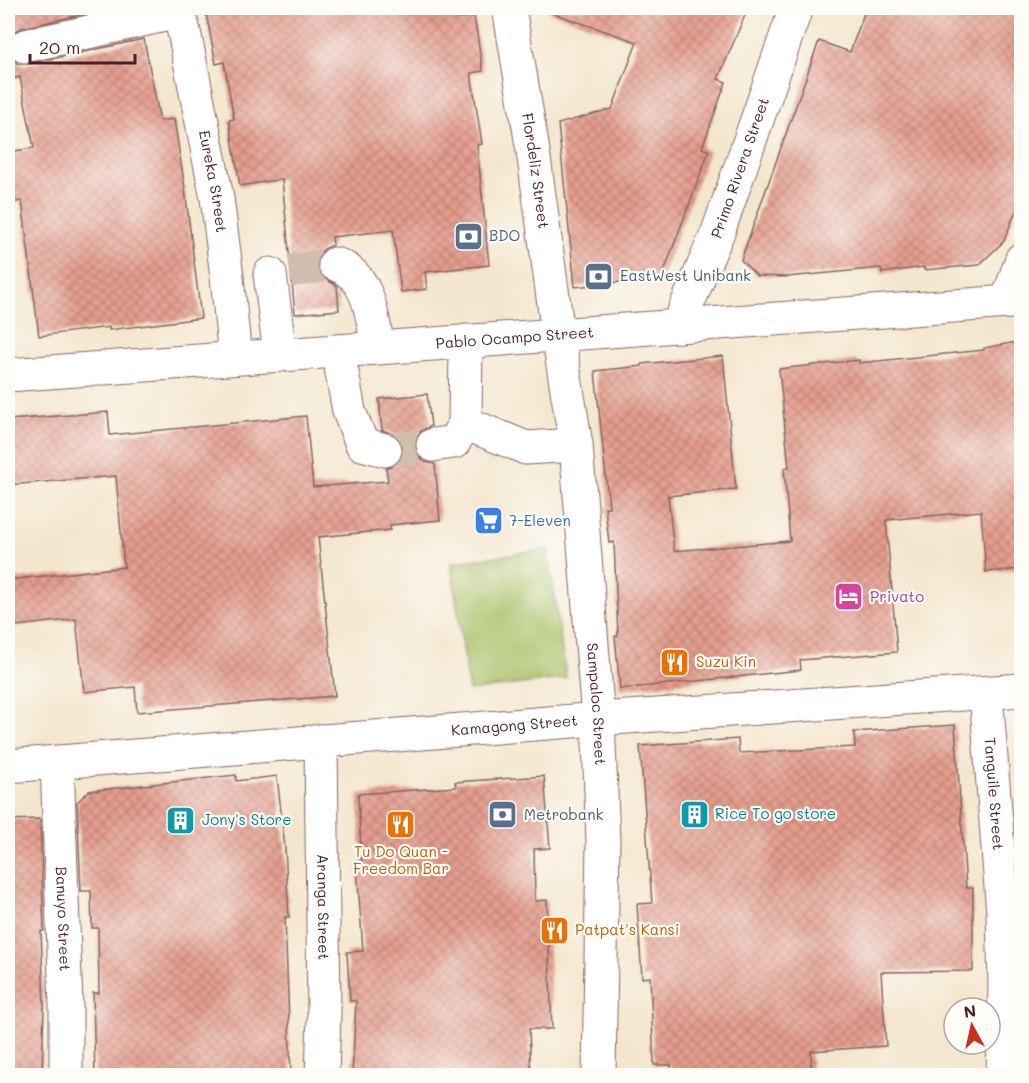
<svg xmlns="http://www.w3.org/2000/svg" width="1029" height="1083" viewBox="0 0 1029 1083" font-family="Mali,sans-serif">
<defs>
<pattern id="building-cross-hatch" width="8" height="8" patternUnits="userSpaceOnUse" patternTransform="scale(1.5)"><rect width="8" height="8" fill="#e59e8e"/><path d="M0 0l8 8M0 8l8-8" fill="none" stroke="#bc8074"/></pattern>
</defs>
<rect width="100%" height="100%" fill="#fdfcf7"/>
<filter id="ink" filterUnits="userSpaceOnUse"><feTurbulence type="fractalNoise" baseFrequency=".0167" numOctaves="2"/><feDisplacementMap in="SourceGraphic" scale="12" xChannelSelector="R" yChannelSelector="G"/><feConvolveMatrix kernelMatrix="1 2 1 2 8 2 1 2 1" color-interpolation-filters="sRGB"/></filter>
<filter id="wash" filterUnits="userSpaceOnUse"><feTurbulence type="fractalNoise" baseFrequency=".008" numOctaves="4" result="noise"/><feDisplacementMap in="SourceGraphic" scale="24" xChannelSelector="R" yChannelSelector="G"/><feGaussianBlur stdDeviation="1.35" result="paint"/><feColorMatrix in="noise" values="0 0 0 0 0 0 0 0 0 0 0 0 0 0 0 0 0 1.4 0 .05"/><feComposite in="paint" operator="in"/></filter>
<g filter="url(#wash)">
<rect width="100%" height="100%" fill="#f4e6ce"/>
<!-- grass -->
<path fill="#a7bd62" stroke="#786e46" stroke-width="1.5" d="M548,549L566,678L469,691L451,563Z"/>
<g id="blocks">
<!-- building -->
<g fill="url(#building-cross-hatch)">
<path d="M8,8H112L21,28L13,32L8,40Z"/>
<path d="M205,8H454L456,19L474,16L483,71L471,73L482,144L477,145L489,265L425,272L427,289L401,292L393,230L332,237L333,245L324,249L318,256L316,266L320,275L337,286L339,310L295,314L282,179L240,186L229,120L234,119L224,62L216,64Z"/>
<path d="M550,8H748L718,79L726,82L702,148L709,151L662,277L575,287L558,124L612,109L637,42L549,12Z"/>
<path d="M866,8H1022V195L1004,241L979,265L924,270V267L882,273L881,268L787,277L757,276L741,260L819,41L850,52Z"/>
<path d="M144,39L160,121L174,119L185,189L201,318L109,330V327L39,336L22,201L8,203V152L34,148L20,77L8,80V52L12,59L19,64H28Z"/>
<path d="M1022,341V569L986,572L981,511L886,520L897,652L800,660L801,670L620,689L615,636H618L614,542L609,543L605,507H609L595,371L642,366V364L723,356L736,489L668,496L674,551L790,541L784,468L789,467L779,369L859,360V363L984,350V348Z"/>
<path d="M427,394L431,426L421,431L415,439L414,447L419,457L426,462L435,464L440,520L390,525V530L318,537L335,696L137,712L135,687L84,692L76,619L8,627V580L124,567L116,476L8,485V420L108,412L110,435L306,416L313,487L388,481L386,468L399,463L403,454V446L398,436L382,430L379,399Z"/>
<path d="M955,725L966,888H973V971L881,972L886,1046L811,1051V1076H670L671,1065H654L650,977L642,978L637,904L652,903L640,746L738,739L739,753L855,747L854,732Z"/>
<path d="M236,775V781L277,776L285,848L289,917H285L291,1076H95L93,993H99L98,928H92L91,891H81L77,802L89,791Z"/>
<path d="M544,776L550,848L534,849L535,901L547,900L552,1029H529L531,1076H352L356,1001H350L347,952L363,951L357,868H362L358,794L456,787L455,782Z"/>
<path d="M40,819L44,931H41L44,1005L42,1076H8V820Z"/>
</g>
</g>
</g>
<g filter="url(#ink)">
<use href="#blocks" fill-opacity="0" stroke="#866564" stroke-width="1.5"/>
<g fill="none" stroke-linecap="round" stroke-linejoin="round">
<!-- minor-tunnel -->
<g stroke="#d2bead" stroke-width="33" stroke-dasharray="33 16" stroke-linecap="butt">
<path d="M290,271L335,264"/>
<path d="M385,450L433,445"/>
</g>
<defs>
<g id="minor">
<path id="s1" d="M178,8L185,36L217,198L227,277L235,358"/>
<path id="s2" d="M509,8L533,151L558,334L576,445L598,719L603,841L599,1076"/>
<path d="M25,46L179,12"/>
<path d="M335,264C370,275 372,317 378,347"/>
<path d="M270,274L280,355"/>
<path d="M1007,302L1022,259"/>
<path id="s3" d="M678,326L718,232L796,8"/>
<path d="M338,351L349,411L362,444L385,450"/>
<path d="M465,423L526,448L576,445"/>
<path d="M433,445L454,442L465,423L466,341"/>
<path id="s4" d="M986,694L1003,913L1005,984L1003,1076"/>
<path id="s5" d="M321,741L324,1014L322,1076"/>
<path id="s6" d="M57,763L66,1005V1076"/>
</g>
<g id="major">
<path id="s7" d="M8,375L1022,301"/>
<path id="s8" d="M8,766L598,719L1022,690"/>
</g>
</defs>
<!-- minor casing -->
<use href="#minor" stroke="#866564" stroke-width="35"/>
<!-- major casing -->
<use href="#major" stroke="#866564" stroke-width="35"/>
<!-- minor -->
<use href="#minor" stroke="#fff" stroke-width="33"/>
<!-- major -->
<use href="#major" stroke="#fff" stroke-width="33"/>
</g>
</g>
<!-- icons -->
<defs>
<symbol id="bank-square" viewBox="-11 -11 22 22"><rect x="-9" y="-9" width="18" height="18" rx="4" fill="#5c6f8a" stroke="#fdfcf7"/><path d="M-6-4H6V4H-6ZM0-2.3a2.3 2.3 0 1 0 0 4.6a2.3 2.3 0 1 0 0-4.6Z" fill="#fff"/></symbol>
<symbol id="supermarket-square" viewBox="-11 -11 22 22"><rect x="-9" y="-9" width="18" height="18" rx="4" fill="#3f7fe0" stroke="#fdfcf7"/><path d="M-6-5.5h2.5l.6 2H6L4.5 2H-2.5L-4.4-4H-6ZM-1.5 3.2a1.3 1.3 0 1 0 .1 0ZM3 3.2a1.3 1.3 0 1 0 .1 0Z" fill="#fff"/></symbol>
<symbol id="hotel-square" viewBox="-11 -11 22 22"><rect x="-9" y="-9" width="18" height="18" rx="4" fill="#d1479c" stroke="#fdfcf7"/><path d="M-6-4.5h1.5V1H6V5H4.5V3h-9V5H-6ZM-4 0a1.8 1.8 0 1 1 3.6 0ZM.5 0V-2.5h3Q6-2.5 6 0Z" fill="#fff"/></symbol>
<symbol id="restaurant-square" viewBox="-11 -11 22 22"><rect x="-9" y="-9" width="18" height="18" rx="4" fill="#e8710a" stroke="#fdfcf7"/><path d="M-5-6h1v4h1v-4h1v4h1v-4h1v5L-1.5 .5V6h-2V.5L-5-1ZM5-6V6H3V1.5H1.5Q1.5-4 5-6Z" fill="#fff"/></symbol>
<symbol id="building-square" viewBox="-11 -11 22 22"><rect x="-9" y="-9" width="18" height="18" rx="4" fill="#0f9aa8" stroke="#fdfcf7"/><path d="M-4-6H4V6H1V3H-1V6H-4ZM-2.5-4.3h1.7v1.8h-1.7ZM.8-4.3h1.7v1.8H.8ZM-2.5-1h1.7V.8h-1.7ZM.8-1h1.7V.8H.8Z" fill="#fff"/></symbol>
</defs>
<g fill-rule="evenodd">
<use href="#bank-square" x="452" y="220" width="33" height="33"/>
<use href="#bank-square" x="582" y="260" width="33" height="33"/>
<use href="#supermarket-square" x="472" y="504" width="33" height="33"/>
<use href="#hotel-square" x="832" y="580" width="33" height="33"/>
<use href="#restaurant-square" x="658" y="646" width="33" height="33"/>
<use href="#building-square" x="678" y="798" width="33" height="33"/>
<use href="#bank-square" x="486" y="798" width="33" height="33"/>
<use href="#building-square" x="164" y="804" width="33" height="33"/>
<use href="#restaurant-square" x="384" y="808" width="33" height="33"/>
<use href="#restaurant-square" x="538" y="914" width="33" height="33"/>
</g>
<g text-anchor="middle" stroke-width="4.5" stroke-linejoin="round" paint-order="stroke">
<!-- street labels -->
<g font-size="15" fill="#4a1f2b" stroke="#fdfcf7">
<text dy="5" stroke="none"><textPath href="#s3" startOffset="170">Primo Rivera Street</textPath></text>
<text dy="5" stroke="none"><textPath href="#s2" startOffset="165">Flordeliz Street</textPath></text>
<text dy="5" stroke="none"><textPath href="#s1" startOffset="177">Eureka Street</textPath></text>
<text dy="5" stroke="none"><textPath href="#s7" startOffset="508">Pablo Ocampo Street</textPath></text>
<text dy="5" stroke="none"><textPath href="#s2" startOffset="702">Sampaloc Street</textPath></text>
<text dy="5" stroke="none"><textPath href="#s8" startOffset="508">Kamagong Street</textPath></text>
<text dy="5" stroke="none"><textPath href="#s4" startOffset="100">Tanguile Street</textPath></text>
<text dy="5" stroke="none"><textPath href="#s5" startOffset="166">Aranga Street</textPath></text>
<text dy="5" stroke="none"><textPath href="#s6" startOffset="156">Banuyo Street</textPath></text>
</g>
<!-- service labels -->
<g font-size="15" fill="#4e5e75" stroke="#fdfcf7" text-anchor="start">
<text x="489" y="241">BDO</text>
<text x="620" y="281">EastWest Unibank</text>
<text x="524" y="820">Metrobank</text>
</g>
<!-- shop labels -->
<g font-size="15" fill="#366cbe" stroke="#fdfcf7" text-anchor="start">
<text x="509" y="526">7-Eleven</text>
</g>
<!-- hotel labels -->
<g font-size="15" fill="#b23c85" stroke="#fdfcf7" text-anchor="start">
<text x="870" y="602">Privato</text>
</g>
<!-- food labels -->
<g font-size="15" fill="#c56008" stroke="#fdfcf7" text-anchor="start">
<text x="696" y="667">Suzu Kin</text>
<text x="401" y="857" text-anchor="middle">Tu Do Quan -<tspan x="401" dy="17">Freedom Bar</tspan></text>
<text x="575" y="935">Patpat's Kansi</text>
</g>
<!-- culture labels -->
<g font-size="15" fill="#0d838f" stroke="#fdfcf7" text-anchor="start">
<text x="715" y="819">Rice To go store</text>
<text x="202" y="825">Jony's Store</text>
</g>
</g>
<!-- margin -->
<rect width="1029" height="1083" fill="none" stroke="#fdfcf7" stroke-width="30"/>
<!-- north arrow -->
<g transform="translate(972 1026) rotate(352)"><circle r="28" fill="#fdfcf7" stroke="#b5a4a5" stroke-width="1.5"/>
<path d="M0-4.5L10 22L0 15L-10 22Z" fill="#c8321e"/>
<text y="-9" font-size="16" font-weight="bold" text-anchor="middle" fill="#4a1f2b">N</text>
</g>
<!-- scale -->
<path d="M30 54v9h105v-9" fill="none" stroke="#4a1f2b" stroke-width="3"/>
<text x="39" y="54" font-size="18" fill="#4a1f2b" stroke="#fdfcf7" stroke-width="4.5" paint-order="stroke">20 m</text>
</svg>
